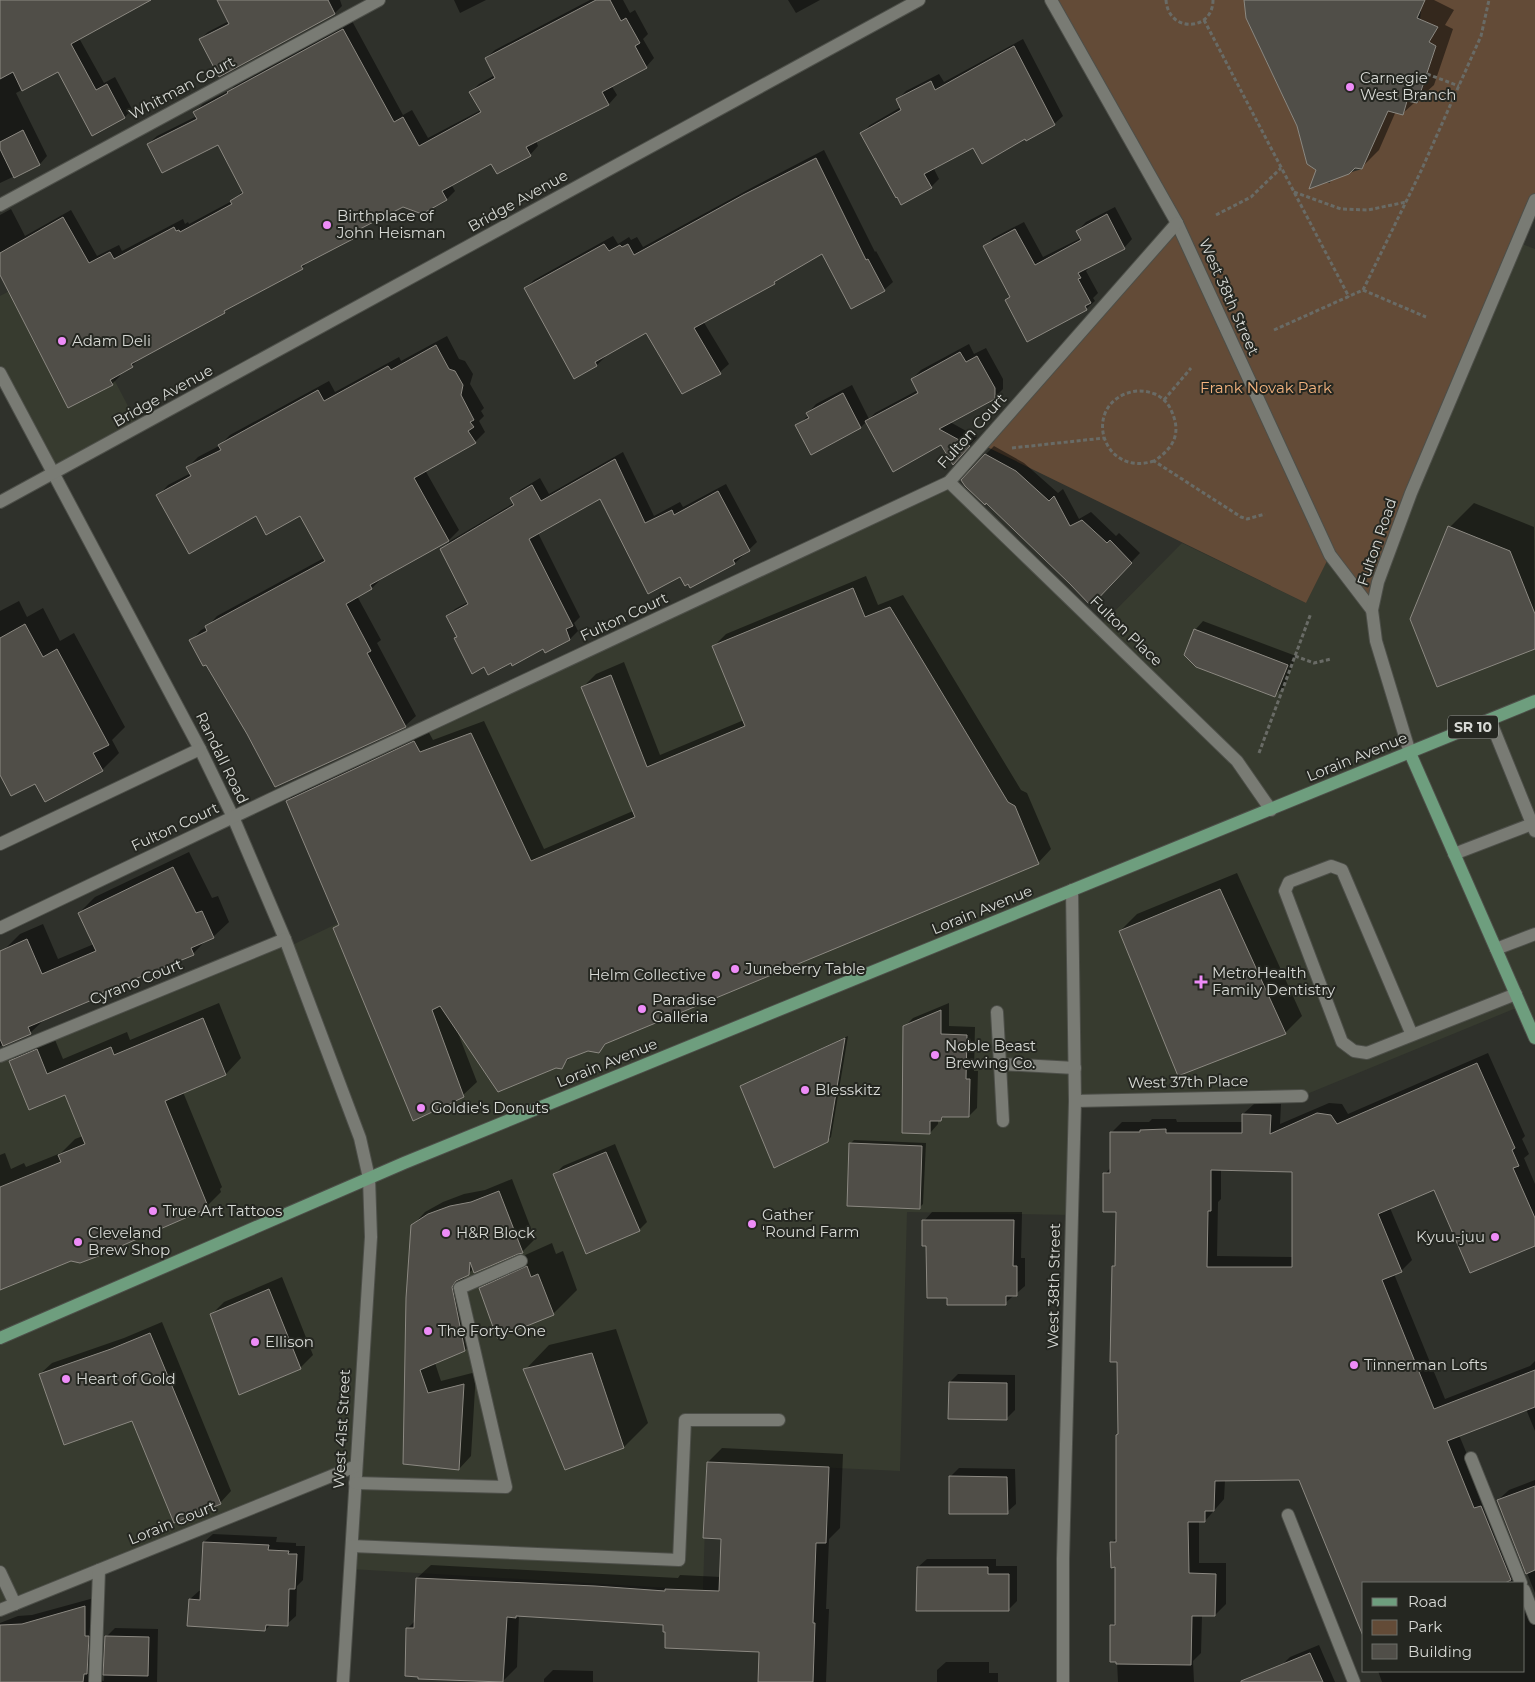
<svg xmlns="http://www.w3.org/2000/svg" width="1535" height="1682" viewBox="0 0 1535 1682" font-family="Montserrat,sans-serif">
<rect width="100%" height="100%" fill="#2f312b"/>
<!-- built -->
<g fill="#373b2f">
<path d="M1517,242L1535,249V1038L1521,1006L1302,1096L1075,1101L1072,1215L907,1212L900,1471L707,1462L703,1590L351,1569L356,1467L0,1610V1056L285,939L288,947L410,889L357,759L949,482L1099,627L1182,543L1306,603L1330,555L1378,582Z"/>
<path d="M55,267L139,427L54,473L0,373V296Z"/>
</g>
<!-- green -->
<path fill="#634b37" d="M1051,0H1249L1246,18L1297,126L1307,164L1316,170L1317,180L1330,183L1331,178L1362,169L1388,110L1403,115L1407,101L1418,103L1436,46L1429,42L1438,27L1420,19L1421,9L1425,0H1535V200L1411,493L1372,610L1330,555L1306,603L983,445L1177,223Z"/>
<!-- shadow -->
<g fill="#0007" fill-rule="evenodd">
<path d="M0,0H148L79,38L104,83L115,77L132,109L125,117L92,134L58,71L16,93L47,156L40,164L0,183Z"/>
<path d="M219,0H340L342,6L335,13L220,76L200,39L208,32L229,21Z"/>
<path d="M454,0H486L460,13Z"/>
<path d="M590,0H623L630,13L635,10L648,34L643,39L654,58L646,67L611,85L617,95L609,104L536,141L538,146L530,155L492,162L451,184L455,191L447,199L403,206L359,228L360,230L352,238L311,259L302,268L229,307L224,312L140,358L132,366L119,373L120,376L112,384L0,274V215L11,209L25,236L71,210L97,256L119,245L122,251L183,219L185,224L188,222L189,224L232,201L243,191L218,143L148,144L157,136L197,116L195,112L203,104L232,89L237,83L352,21L403,115L412,110L428,138L481,110L471,92L479,84L495,75L486,58L495,50Z"/>
<path d="M788,0H820L796,13Z"/>
<path d="M1250,0H1434L1454,10L1445,25L1453,29L1434,85L1403,113L1396,111L1379,150L1362,167L1318,170L1298,126Z"/>
<path d="M1023,39L1063,116L1054,124L1026,137L973,147L933,167L939,179L931,187L862,133L870,125L901,107L898,99L906,91L939,74L944,82Z"/>
<path d="M824,150L875,252L876,251L893,282L884,290L823,252L782,275L774,283L703,321L729,364L720,372L682,393L646,332L604,355L605,357L597,365L526,288L534,280L613,236L618,244L629,237L631,240L637,237L643,247L753,187Z"/>
<path d="M1115,207L1132,239L1124,248L1087,267L1088,269L1086,271L1098,293L1093,298L1095,301L1086,309L1006,300L1011,295L985,247L993,238L1024,222L1043,257L1081,238L1077,231L1086,222Z"/>
<path d="M447,336L459,359L465,361L473,374L470,384L484,408L481,411L484,416L479,421L485,432L475,442L425,470L459,530L449,540L382,578L372,588L357,596L381,640L377,643L416,716L405,726L248,733L191,641L201,630L207,627L217,616L324,558L300,514L257,515L158,496L168,485L191,473L188,467L198,457L219,446L230,435L329,381L335,392L399,357L401,361Z"/>
<path d="M969,344L974,354L986,348L1003,379V389L994,398L950,422L977,437L961,455L942,443L867,421L861,427L811,453L797,426L809,415L808,413L816,404L852,385L869,419L875,413L918,390L912,379L921,370Z"/>
<path d="M994,446L1024,463L1058,493L1063,489L1079,519L1091,512L1116,536L1119,533L1140,553L1099,596L1071,583L985,455Z"/>
<path d="M623,452L654,516L680,502L683,507L726,484L757,542L735,563L690,586L681,575L600,497L538,533L580,617L574,623L578,631L570,639L546,651L544,647L511,661L484,666L456,638L458,636L447,617L455,609L468,602L442,549L450,541L514,503L512,498L520,490L540,478L549,494Z"/>
<path d="M1474,503L1534,527L1535,648L1450,527Z"/>
<path d="M866,576L878,605L903,595L1021,790L1027,793L1051,849L1038,863L609,1041L598,1051L588,1049L573,1055L561,1067L458,1033L477,1082L463,1095L335,928L340,923L287,801L301,788L427,729L433,740L484,721L544,849L633,811L583,687L596,674L624,662L660,755L744,720L713,647L726,634Z"/>
<path d="M19,601L27,617L43,608L60,641L74,633L125,727L112,740L119,753L102,770L36,782L0,773V611Z"/>
<path d="M1203,621L1296,656L1284,687L1275,695L1195,630Z"/>
<path d="M189,852L212,898L218,896L229,922L213,937L206,940L193,954L96,994L92,998L46,1018L30,1033L0,1046V955L4,950L20,934L43,924L58,959L94,944L79,913L95,897Z"/>
<path d="M1237,873L1302,1016L1285,1033L1120,931L1137,914Z"/>
<path d="M219,1003L241,1058L226,1074L183,1092L222,1187L220,1189L221,1192L205,1208L0,1289V1155L5,1153L11,1169L24,1163L26,1167L61,1153L75,1139L83,1136L66,1094L11,1061L26,1046L53,1035L63,1059L127,1032L130,1040Z"/>
<path d="M949,1003V1026L975,1027L974,1071H978L977,1108L969,1116H945L941,1120H938V1124L930,1133L904,1027L913,1018Z"/>
<path d="M848,1036L831,1137L827,1141L742,1087L746,1083Z"/>
<path d="M1488,1053L1525,1136L1522,1139L1529,1154L1524,1158L1535,1184V1244L1434,1188L1390,1208L1412,1260L1401,1271L1394,1274L1445,1399L1530,1366L1535,1361V1431L1526,1409L1459,1435L1485,1498L1492,1496L1535,1603V1682H1382L1378,1671H1524V1583H1364V1637L1300,1479L1225,1480L1224,1499L1205,1521L1199,1520V1563H1226V1604L1215,1615H1202L1201,1653L1193,1661L1194,1682H1118L1117,1661L1111,1626L1117,1621L1116,1566L1112,1542L1118,1537L1120,1433L1118,1361L1114,1266L1117,1263V1210L1105,1174L1111,1167V1133L1122,1122H1149L1152,1119H1176L1177,1122H1243V1114L1254,1104H1281L1280,1124L1329,1103L1342,1104L1348,1114ZM1221,1169L1293,1171V1257L1217,1256L1218,1202L1221,1199Z"/>
<path d="M854,1140L926,1143L923,1204L919,1208L850,1144Z"/>
<path d="M615,1144L647,1222L639,1230L554,1175L563,1166Z"/>
<path d="M512,1179L535,1239L522,1252L474,1269L464,1276L478,1337L465,1350L435,1363L441,1381L476,1372L471,1456L459,1469L405,1462L412,1226L425,1212L443,1202L464,1194L485,1190Z"/>
<path d="M932,1212H1022L1021,1258H1025V1286L1005,1303L948,1296L924,1221Z"/>
<path d="M552,1243L556,1254L563,1251L577,1290L553,1314L481,1289L505,1264Z"/>
<path d="M282,1277L313,1355L300,1368L211,1315L224,1302Z"/>
<path d="M162,1322L231,1491L220,1503L132,1420L40,1374L52,1363L124,1338Z"/>
<path d="M616,1329L648,1423L624,1447L525,1370L549,1345Z"/>
<path d="M958,1374L1015,1375V1410L1007,1418L950,1382Z"/>
<path d="M722,1448L843,1454L840,1528L829,1539L826,1609H829L826,1682H759L760,1650L665,1624L519,1615L517,1667L503,1681L408,1628L416,1620L417,1578L431,1565L678,1578L680,1575L721,1577L722,1537L708,1462Z"/>
<path d="M959,1468L1015,1469L1016,1504L1007,1512L950,1477Z"/>
<path d="M1535,1480V1593L1498,1500L1509,1490Z"/>
<path d="M213,1534L277,1537L276,1542L296,1543V1546H305L303,1580L297,1586L296,1616L287,1624H271L265,1630L190,1599L199,1591H202L204,1542Z"/>
<path d="M927,1559H996V1566H1017V1601L1008,1610L918,1567Z"/>
<path d="M94,1598L99,1680L104,1681L106,1637L115,1628L158,1629L157,1682H0V1623L18,1616L32,1615Z"/>
<path d="M1319,1645L1335,1682H1289L1282,1665L1290,1657Z"/>
<path d="M946,1662H989V1673H998V1682H937V1670Z"/>
<path d="M553,1670L593,1671V1682H544V1679Z"/>
</g>
<!-- building -->
<g fill="#504e48" stroke="#8c8982" fill-rule="evenodd">
<path d="M0,0H151L71,44L96,90L107,84L125,118L92,136L58,72L22,91L13,72L0,79Z"/>
<path d="M217,0H328L335,14L219,77L199,39L229,24Z"/>
<path d="M596,0H610L621,21L626,18L640,43L635,46L647,68L602,92L609,105L526,147L531,156L497,174L491,164L442,191L447,200L422,214L403,207L350,234L353,239L301,266L303,269L224,311L225,313L131,364L133,367L110,380L113,385L68,408L0,275V253L63,217L89,263L110,252L114,259L174,227L176,231L179,230L180,232L232,204L230,201L243,193L218,145L162,173L147,144L197,119L193,112L228,93L227,92L343,29L394,122L403,117L419,146L481,112L469,92L495,78L485,58Z"/>
<path d="M1244,0H1425L1417,18L1438,27L1429,42L1436,46L1417,103L1407,101L1403,115L1388,111L1362,169L1355,168L1349,174L1309,189L1316,170L1307,164L1297,126L1246,18Z"/>
<path d="M1014,46L1055,125L1026,141L1025,139L982,164L973,148L924,174L932,188L901,205L897,197L896,198L860,133L901,110L896,99L931,81L935,90Z"/>
<path d="M23,130L40,165L14,178L0,149V142Z"/>
<path d="M816,158L866,260L868,259L885,291L851,309L822,254L774,282L775,284L694,328L721,374L682,394L646,333L595,362L597,366L574,379L524,288L604,244L609,251L620,245L622,247L628,244L634,255L743,195Z"/>
<path d="M1107,214L1125,249L1078,273L1081,278L1078,279L1091,303L1085,306L1087,310L1027,342L1005,300L1010,297L983,246L1015,229L1035,265L1081,240L1076,231Z"/>
<path d="M436,345L449,369L455,371L463,385L461,395L474,420L470,422L474,427L468,431L476,443L414,478L449,541L370,585L372,589L346,604L371,651L367,653L406,727L275,787L247,734L206,665L203,666L189,640L207,631L205,626L325,561L300,516L266,535L256,516L189,554L156,495L191,476L186,467L221,450L218,445L318,390L324,401L388,366L391,370Z"/>
<path d="M960,352L966,362L977,356L995,388V399L939,429L970,446L953,465L941,445L893,472L865,421L918,393L911,379Z"/>
<path d="M843,393L861,428L811,455L795,425L809,418L806,413Z"/>
<path d="M985,454L1016,471L1049,501L1054,496L1070,526L1082,520L1107,543L1110,540L1132,563L1091,606L1070,584L986,503L985,505L965,486L961,480Z"/>
<path d="M615,459L645,523L672,510L674,515L718,491L750,551L733,560L735,564L690,588L688,584L685,586L680,577L648,594L600,499L529,539L573,626L566,629L570,640L545,653L543,649L512,666L511,663L488,675L484,667L472,674L454,638L457,637L446,616L468,604L440,549L514,505L510,498L532,485L541,501Z"/>
<path d="M1448,526L1510,551L1535,614V649L1437,687L1410,619Z"/>
<path d="M853,588L865,617L890,607L1008,802L1015,806L1039,864L605,1044L599,1053L588,1051L567,1059L562,1069L556,1068L498,1092L440,1006L432,1010L464,1097L413,1121L333,928L339,925L286,801L414,741L420,752L471,733L531,861L635,817L581,687L611,675L647,767L745,726L712,646Z"/>
<path d="M25,624L43,657L57,649L109,745L93,753L103,771L45,802L35,784L11,796L0,775V638Z"/>
<path d="M1194,629L1288,665L1275,697L1196,667L1184,655Z"/>
<path d="M173,867L196,913L202,911L214,938L191,948L194,955L91,997L92,1000L28,1027L31,1034L3,1046L0,1039V951L27,939L42,974L96,951L78,913Z"/>
<path d="M1220,889L1286,1034L1178,1076L1119,931Z"/>
<path d="M941,1010V1034L967,1035L966,1079H970L969,1117H942L941,1121H930V1134L902,1133L903,1026Z"/>
<path d="M203,1018L226,1075L165,1101L207,1204L205,1205L206,1209L96,1257L80,1263L71,1261L0,1290V1187L61,1162L58,1155L85,1144L65,1095L29,1110L9,1061L37,1049L47,1074L111,1047L114,1055Z"/>
<path d="M845,1038L828,1142L774,1168L740,1086Z"/>
<path d="M1477,1063L1515,1148L1512,1150L1519,1166L1513,1168L1535,1218V1246L1470,1273L1434,1190L1378,1214L1402,1272L1382,1280L1434,1409L1535,1370V1407L1447,1441L1474,1508L1481,1506L1511,1580L1505,1583H1364L1363,1636L1299,1480L1215,1481L1214,1511H1205V1522H1188L1189,1573L1216,1574L1215,1616H1192L1191,1665L1116,1664V1662H1110V1625H1115V1567L1111,1568L1110,1542H1116V1435L1118,1434L1117,1362H1110L1112,1266H1115L1116,1212H1103V1173H1110V1132H1140V1130L1166,1129V1133H1242V1114L1271,1115L1270,1134L1317,1113L1331,1115L1337,1124ZM1211,1170L1292,1172V1267H1207L1208,1211H1211Z"/>
<path d="M849,1143L922,1146L920,1209L847,1206Z"/>
<path d="M606,1152L640,1231L586,1254L553,1174Z"/>
<path d="M499,1191L523,1253L518,1254L474,1273L470,1262L469,1275L456,1281L452,1287L465,1351L420,1370L428,1393L464,1384L459,1470L403,1464L406,1298L411,1225L428,1214L450,1206L471,1202Z"/>
<path d="M922,1220H1014L1013,1266H1017V1296H1006V1305H947V1298H927L926,1246H922Z"/>
<path d="M527,1266L531,1277L538,1274L554,1315L497,1338L479,1288Z"/>
<path d="M269,1289L301,1369L239,1395L210,1314Z"/>
<path d="M150,1333L221,1504L174,1523L132,1421L64,1445L39,1374L111,1349Z"/>
<path d="M592,1353L624,1448L565,1470L523,1369Z"/>
<path d="M949,1382L1007,1383V1420L948,1419Z"/>
<path d="M707,1462L829,1467L826,1543H816L813,1623H815L813,1682H758L759,1652L665,1648V1632H663V1625L516,1616V1618L507,1617L503,1682L418,1679V1677L405,1676L406,1628H414L416,1578L595,1586L665,1591V1589L719,1591L721,1539L703,1538Z"/>
<path d="M949,1476L1007,1477L1008,1514H949Z"/>
<path d="M1535,1486V1570L1526,1574L1497,1500Z"/>
<path d="M203,1542L269,1545L268,1550L289,1551L288,1554H297L295,1589H289L288,1626L266,1625L265,1631L187,1626L189,1599L200,1600Z"/>
<path d="M917,1567H988V1574H1009V1611H916Z"/>
<path d="M85,1606V1636H89L87,1674H84L83,1682H0V1625L22,1624Z"/>
<path d="M105,1636L149,1637L148,1676L103,1675Z"/>
<path d="M1310,1653L1323,1682H1241V1681Z"/>
</g>
<g fill="none" stroke-linecap="round" stroke-linejoin="round">
<defs>
<g id="minor">
<path d="M1051,0L1177,223L1330,555L1372,610"/>
<path d="M0,205L379,0"/>
<path d="M0,373L200,749L233,817L285,939L360,1138L369,1178L371,1237L343,1682"/>
<path d="M949,482L1237,761L1271,810"/>
<path d="M0,502L919,0"/>
<path d="M1490,720L1535,831"/>
<path d="M1410,753L1376,641L1372,610L1378,582L1411,493L1535,200"/>
<path d="M0,844L200,749"/>
<path d="M1454,854L1532,824"/>
<path d="M0,928L271,799L949,482L1177,223"/>
<path d="M1496,949L1535,934"/>
<path d="M997,1012L1000,1064L1075,1068"/>
<path d="M1412,1035L1342,870L1331,866L1289,882L1285,891L1342,1042L1354,1051L1367,1053L1516,994"/>
<path d="M0,1056L285,939"/>
<path d="M1000,1064L1003,1121"/>
<path d="M1075,1101L1302,1096"/>
<path d="M1471,1458L1521,1583"/>
<path d="M355,1483L506,1487L460,1288L521,1261"/>
<path d="M1288,1515L1354,1682"/>
<path d="M352,1546L679,1560L685,1420H779"/>
<path d="M0,1572L15,1604"/>
<path d="M1524,1590L1535,1618"/>
<path d="M0,1610L356,1466"/>
<path d="M95,1682L99,1570"/>
<path d="M1063,1682V1559L1075,1101L1072,890"/>
</g>
<g id="major">
<path d="M1410,753L1535,1038"/>
<path d="M0,1338L404,1163L1535,701"/>
</g>
</defs>
<!-- minor casing -->
<use href="#minor" stroke="#4d4f49" stroke-width="14"/>
<!-- major casing -->
<use href="#major" stroke="#4d4f49" stroke-width="14"/>
<!-- path -->
<g stroke="#696b66" stroke-width="3" stroke-dasharray="4 2.5" stroke-linecap="butt">
<path d="M1166,0C1168,33 1213,32 1213,0"/>
<path d="M1204,20L1349,297"/>
<path d="M1427,74L1459,86"/>
<path d="M1294,192L1341,209L1368,210L1406,202"/>
<path d="M1216,215L1251,197L1281,168"/>
<path d="M1363,290L1426,317"/>
<path d="M1274,330L1363,290L1421,171L1481,36L1489,0"/>
<path d="M1164,400L1191,368"/>
<path d="M1012,448L1104,438"/>
<path d="M1154,461C1104,477 1083,411 1125,394C1135,390 1144,390 1155,394C1162,397 1168,403 1171,410C1182,433 1174,448 1154,461L1241,517L1247,519L1265,514"/>
<path d="M1295,656L1314,663L1331,659"/>
<path d="M1259,753L1311,613"/>
</g>
<!-- minor -->
<use href="#minor" stroke="#797b74" stroke-width="12"/>
<!-- major -->
<use href="#major" stroke="#6e9e7e" stroke-width="12"/>
</g>
<!-- markers -->
<g fill="#ee8cf8" stroke="#252721" stroke-width="2">
<circle cx="1350" cy="87" r="5"/>
<circle cx="327" cy="225" r="5"/>
<circle cx="62" cy="341" r="5"/>
<circle cx="735" cy="969" r="5"/>
<circle cx="716" cy="975" r="5"/>
<path d="M1198.5 974.5h5v5h5v5h-5v5h-5v-5h-5v-5h5z"/>
<circle cx="642" cy="1009" r="5"/>
<circle cx="935" cy="1055" r="5"/>
<circle cx="805" cy="1090" r="5"/>
<circle cx="421" cy="1108" r="5"/>
<circle cx="153" cy="1211" r="5"/>
<circle cx="752" cy="1224" r="5"/>
<circle cx="446" cy="1233" r="5"/>
<circle cx="1495" cy="1237" r="5"/>
<circle cx="78" cy="1242" r="5"/>
<circle cx="428" cy="1331" r="5"/>
<circle cx="255" cy="1342" r="5"/>
<circle cx="1354" cy="1365" r="5"/>
<circle cx="66" cy="1379" r="5"/>
</g>
<g text-anchor="middle" stroke-width="4" stroke-linejoin="round" paint-order="stroke">
<!-- shield labels -->
<rect fill="#252721" stroke="#a2a49f" stroke-width="1" x="1448" y="715.5" width="50" height="23" rx="4"/>
<g font-size="14" font-weight="bold" fill="#d7d9d5">
<text x="1473" y="732">SR 10</text>
</g>
<!-- poi labels -->
<g font-size="15" fill="#d7d9d5" stroke="#252721" text-anchor="start">
<text x="1360" y="83">Carnegie<tspan x="1360" dy="17">West Branch</tspan></text>
<text x="337" y="221">Birthplace of<tspan x="337" dy="17">John Heisman</tspan></text>
<text x="72" y="346">Adam Deli</text>
<text x="745" y="974">Juneberry Table</text>
<text x="1212" y="978">MetroHealth<tspan x="1212" dy="17">Family Dentistry</tspan></text>
<text x="706" y="980" text-anchor="end">Helm Collective</text>
<text x="652" y="1005">Paradise<tspan x="652" dy="17">Galleria</tspan></text>
<text x="945" y="1051">Noble Beast<tspan x="945" dy="17">Brewing Co.</tspan></text>
<text x="815" y="1095">Blesskitz</text>
<text x="431" y="1113">Goldie's Donuts</text>
<text x="163" y="1216">True Art Tattoos</text>
<text x="762" y="1220">Gather<tspan x="762" dy="17">'Round Farm</tspan></text>
<text x="88" y="1238">Cleveland<tspan x="88" dy="17">Brew Shop</tspan></text>
<text x="456" y="1238">H&amp;R Block</text>
<text x="1485" y="1242" text-anchor="end">Kyuu-juu</text>
<text x="438" y="1336">The Forty-One</text>
<text x="265" y="1347">Ellison</text>
<text x="1364" y="1370">Tinnerman Lofts</text>
<text x="76" y="1384">Heart of Gold</text>
</g>
<!-- street labels -->
<g font-size="15" fill="#d7d9d5" stroke="#252721">
<text transform="translate(182 88) rotate(-28)" y="5">Whitman Court</text>
<text transform="translate(518 201) rotate(-29)" y="5">Bridge Avenue</text>
<text transform="translate(1229 297) rotate(66)" y="5">West 38th Street</text>
<text transform="translate(163 396) rotate(-29)" y="5">Bridge Avenue</text>
<text transform="translate(972 431) rotate(-48)" y="5">Fulton Court</text>
<text transform="translate(1377 542) rotate(-71)" y="5">Fulton Road</text>
<text transform="translate(624 617) rotate(-25)" y="5">Fulton Court</text>
<text transform="translate(1126 631) rotate(44)" y="5">Fulton Place</text>
<text transform="translate(1357 757) rotate(-22)" y="5">Lorain Avenue</text>
<text transform="translate(222 758) rotate(64)" y="5">Randall Road</text>
<text transform="translate(175 827) rotate(-25)" y="5">Fulton Court</text>
<text transform="translate(982 910) rotate(-22)" y="5">Lorain Avenue</text>
<text transform="translate(136 982) rotate(-22)" y="5">Cyrano Court</text>
<text transform="translate(607 1063) rotate(-22)" y="5">Lorain Avenue</text>
<text transform="translate(1188 1082) rotate(-1)" y="5">West 37th Place</text>
<text transform="translate(1054 1286) rotate(-89)" y="5">West 38th Street</text>
<text transform="translate(342 1429) rotate(-87)" y="5">West 41st Street</text>
<text transform="translate(172 1523) rotate(-22)" y="5">Lorain Court</text>
</g>
<!-- park labels -->
<g font-size="15" fill="#f5b47f" stroke="#252721">
<text x="1266" y="393">Frank Novak Park</text>
</g>
</g>
<!-- legend -->
<rect x="1362" y="1582" width="162" height="90" fill="#252721" stroke="#6c6e69"/>
<rect x="1372" y="1598" width="25" height="8" fill="#6e9e7e" stroke="#6c6e69"/>
<text x="1408" y="1607" font-size="15" fill="#d7d9d5">Road</text>
<rect x="1372" y="1620" width="25" height="15" fill="#634b37" stroke="#6c6e69"/>
<text x="1408" y="1632" font-size="15" fill="#d7d9d5">Park</text>
<rect x="1372" y="1644" width="25" height="15" fill="#504e48" stroke="#6c6e69"/>
<text x="1408" y="1657" font-size="15" fill="#d7d9d5">Building</text>
</svg>
